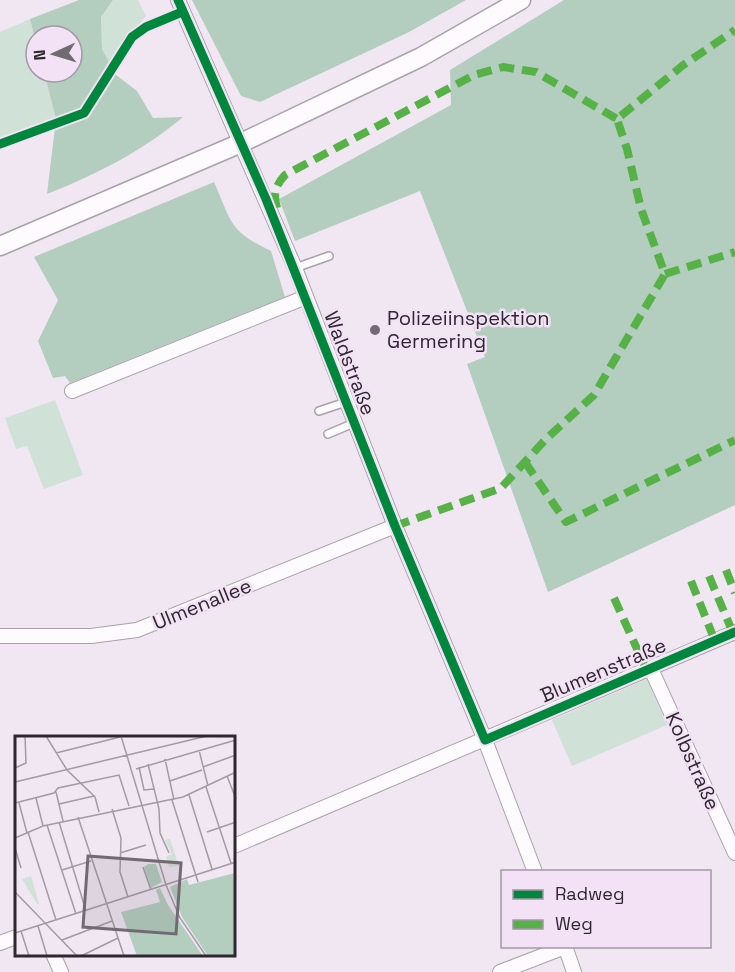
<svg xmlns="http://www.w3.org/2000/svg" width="735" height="972" viewBox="0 0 735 972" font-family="'Space Grotesk',sans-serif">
<rect width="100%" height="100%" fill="#f0e7f2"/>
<!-- green -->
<g fill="#d0e1d8">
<path d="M113,0H138L146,16L128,36L109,63L102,49L101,17Z"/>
<path d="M30,19L36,42V72H44L56,119L0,141V32Z"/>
<path d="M55,400L83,475L44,489L27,446L16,449L5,418Z"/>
<path d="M647,679L667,725L572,766L552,720Z"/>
</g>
<!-- forest -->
<g fill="#b3cdbf">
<path d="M79,0H113L101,17L102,49L116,75L137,91L153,118L183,117C141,152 97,174 47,194L56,119L44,72H72V36H36V42L30,19Z"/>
<path d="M192,0H466L409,32L260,102L241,96Z"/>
<path d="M564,0H735V505L548,592L467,364L485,357L420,191L295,241L279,199L451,105L450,70Z"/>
<path d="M214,182C232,223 229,231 271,251L285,297L70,383L65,376L53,378L38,341L58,300L34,257Z"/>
</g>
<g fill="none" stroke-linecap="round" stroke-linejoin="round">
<defs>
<g id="service">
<path d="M295,268L329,256"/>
<path d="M319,411L346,402"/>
<path d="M328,434L354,423"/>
</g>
<g id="minor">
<path d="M178,0L295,268L395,526L485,740L535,872"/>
<path d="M72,391L306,297"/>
<path d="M0,636H91L137,630L395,526"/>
<path d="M651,669L735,853"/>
<path d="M234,846L735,632"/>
<path d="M0,943L16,937"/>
<path d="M565,946L574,972"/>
<path d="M54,956L61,972"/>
<path d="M500,972L565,947"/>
</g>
<path id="secondary" d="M0,246L241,143L421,57L521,0"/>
</defs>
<!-- service casing -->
<use href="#service" stroke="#a9a2aa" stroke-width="10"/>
<!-- minor casing -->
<use href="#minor" stroke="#a9a2aa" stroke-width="16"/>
<!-- secondary casing -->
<use href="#secondary" stroke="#a9a2aa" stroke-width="21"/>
<!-- service -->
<use href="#service" stroke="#fdfbfd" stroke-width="7"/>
<!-- minor -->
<use href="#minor" stroke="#fdfbfd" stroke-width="14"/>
<!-- secondary -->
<use href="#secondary" stroke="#fdfbfd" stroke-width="18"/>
<!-- quiet -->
<g stroke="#56b246" stroke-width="8" stroke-dasharray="15 8" stroke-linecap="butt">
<path d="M277,208C273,194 275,186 285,175L474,75L503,67L536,72L617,119"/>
<path d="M665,274L735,252"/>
<path d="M525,462L566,522L735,440"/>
<path d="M395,526L501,488L546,439L594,395L665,274L641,209L627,149L617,119L682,66L735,30"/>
<path d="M726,570L735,593"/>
<path d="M709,576L733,633"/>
<path d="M691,581L715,641"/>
<path d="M614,598L647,671"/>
</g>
<defs>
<g id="cycleway">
<path d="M178,0L266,199L395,526L485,740L735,632"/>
<path d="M0,144L84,113L132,37L146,27L182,12"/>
</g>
</defs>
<!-- cycleway casing -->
<use href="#cycleway" stroke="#f3e2f6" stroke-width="13"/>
<!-- cycleway -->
<use href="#cycleway" stroke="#00873e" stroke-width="9"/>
</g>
<!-- markers -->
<circle fill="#726a73" stroke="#f3e2f6" stroke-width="2" cx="375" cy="330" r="6"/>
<g text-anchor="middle" stroke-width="5" stroke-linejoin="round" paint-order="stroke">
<!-- poi labels -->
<g font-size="20" fill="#2e272f" stroke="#f3e2f6" text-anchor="start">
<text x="387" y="325">Polizeiinspektion<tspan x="387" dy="23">Germering</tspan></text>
</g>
<!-- street labels -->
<g font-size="20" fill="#2e272f" stroke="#f3e2f6">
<text transform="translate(350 363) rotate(69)" y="7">Waldstraße</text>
<text transform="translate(202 604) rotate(-22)" y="7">Ulmenallee</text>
<text transform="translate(603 670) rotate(-23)" y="7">Blumenstraße</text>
<text transform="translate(693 761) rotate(66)" y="7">Kolbstraße</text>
</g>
</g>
<!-- overview -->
<g transform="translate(15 736)">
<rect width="220" height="220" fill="#f0e7f2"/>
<path d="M155,103L164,130L154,131L151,121L157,118L150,104ZM16,140L24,168H22L7,143Z" fill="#d0e1d8"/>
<path d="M133,128H141L147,146L136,152L129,131ZM220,137V220H193L167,181L155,151L172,143L174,149ZM145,152L153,169L188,220H122L106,176L145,166L141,154Z" fill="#b3cdbf"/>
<path fill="none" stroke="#a29aa4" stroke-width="1.5" d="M31,0L52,34L80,61L84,76M106,0L151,149L165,182L191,220M184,14L193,50M41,17L109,0M150,23L159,64M133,28L144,73L145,97L154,117M124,31L129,54L139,53M188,31L221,19M0,32L11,27L10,0M121,33L221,4M212,40L221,63M155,45L187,34M0,46L192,0M191,51L216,127M41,56L48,85M174,59L197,133M21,62L28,90M157,64L183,146M0,67L39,57L43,52L104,39L114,70M4,67L12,97M44,68L79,60M97,73L106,102L105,136L113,161M63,81L109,220M44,86L71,175M32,89L61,178M13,96L41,184M192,96L221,86M0,102L28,90L168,61L221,36M0,112L6,132M105,117L131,109M128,131L136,154M47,134L76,125M0,156L62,220M23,190L32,220M6,195L14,220M0,197L221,126M47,204L97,185M66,220L103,202"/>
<path fill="#726a73" fill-opacity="0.15" stroke="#726a73" stroke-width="3" d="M73,120L166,127L161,198L68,191Z"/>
<rect width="220" height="220" fill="none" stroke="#2e272f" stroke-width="3"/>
</g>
<!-- legend -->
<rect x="501" y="870" width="210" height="78" fill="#f3e2f6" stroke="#a497a6" stroke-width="1.5"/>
<rect x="513" y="890" width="30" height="9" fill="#00873e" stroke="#a497a6" stroke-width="1.5"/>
<text x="555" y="900" font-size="18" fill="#2e272f">Radweg</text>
<rect x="513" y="920" width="30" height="9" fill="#56b246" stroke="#a497a6" stroke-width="1.5"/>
<text x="555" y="930" font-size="18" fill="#2e272f">Weg</text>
<!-- north arrow -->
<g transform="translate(54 54) rotate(266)"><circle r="28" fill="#f3e2f6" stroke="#a497a6" stroke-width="1.5"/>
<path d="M0-4.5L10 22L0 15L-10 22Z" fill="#726a73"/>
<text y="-9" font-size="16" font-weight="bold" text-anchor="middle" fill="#2e272f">N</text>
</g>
</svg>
